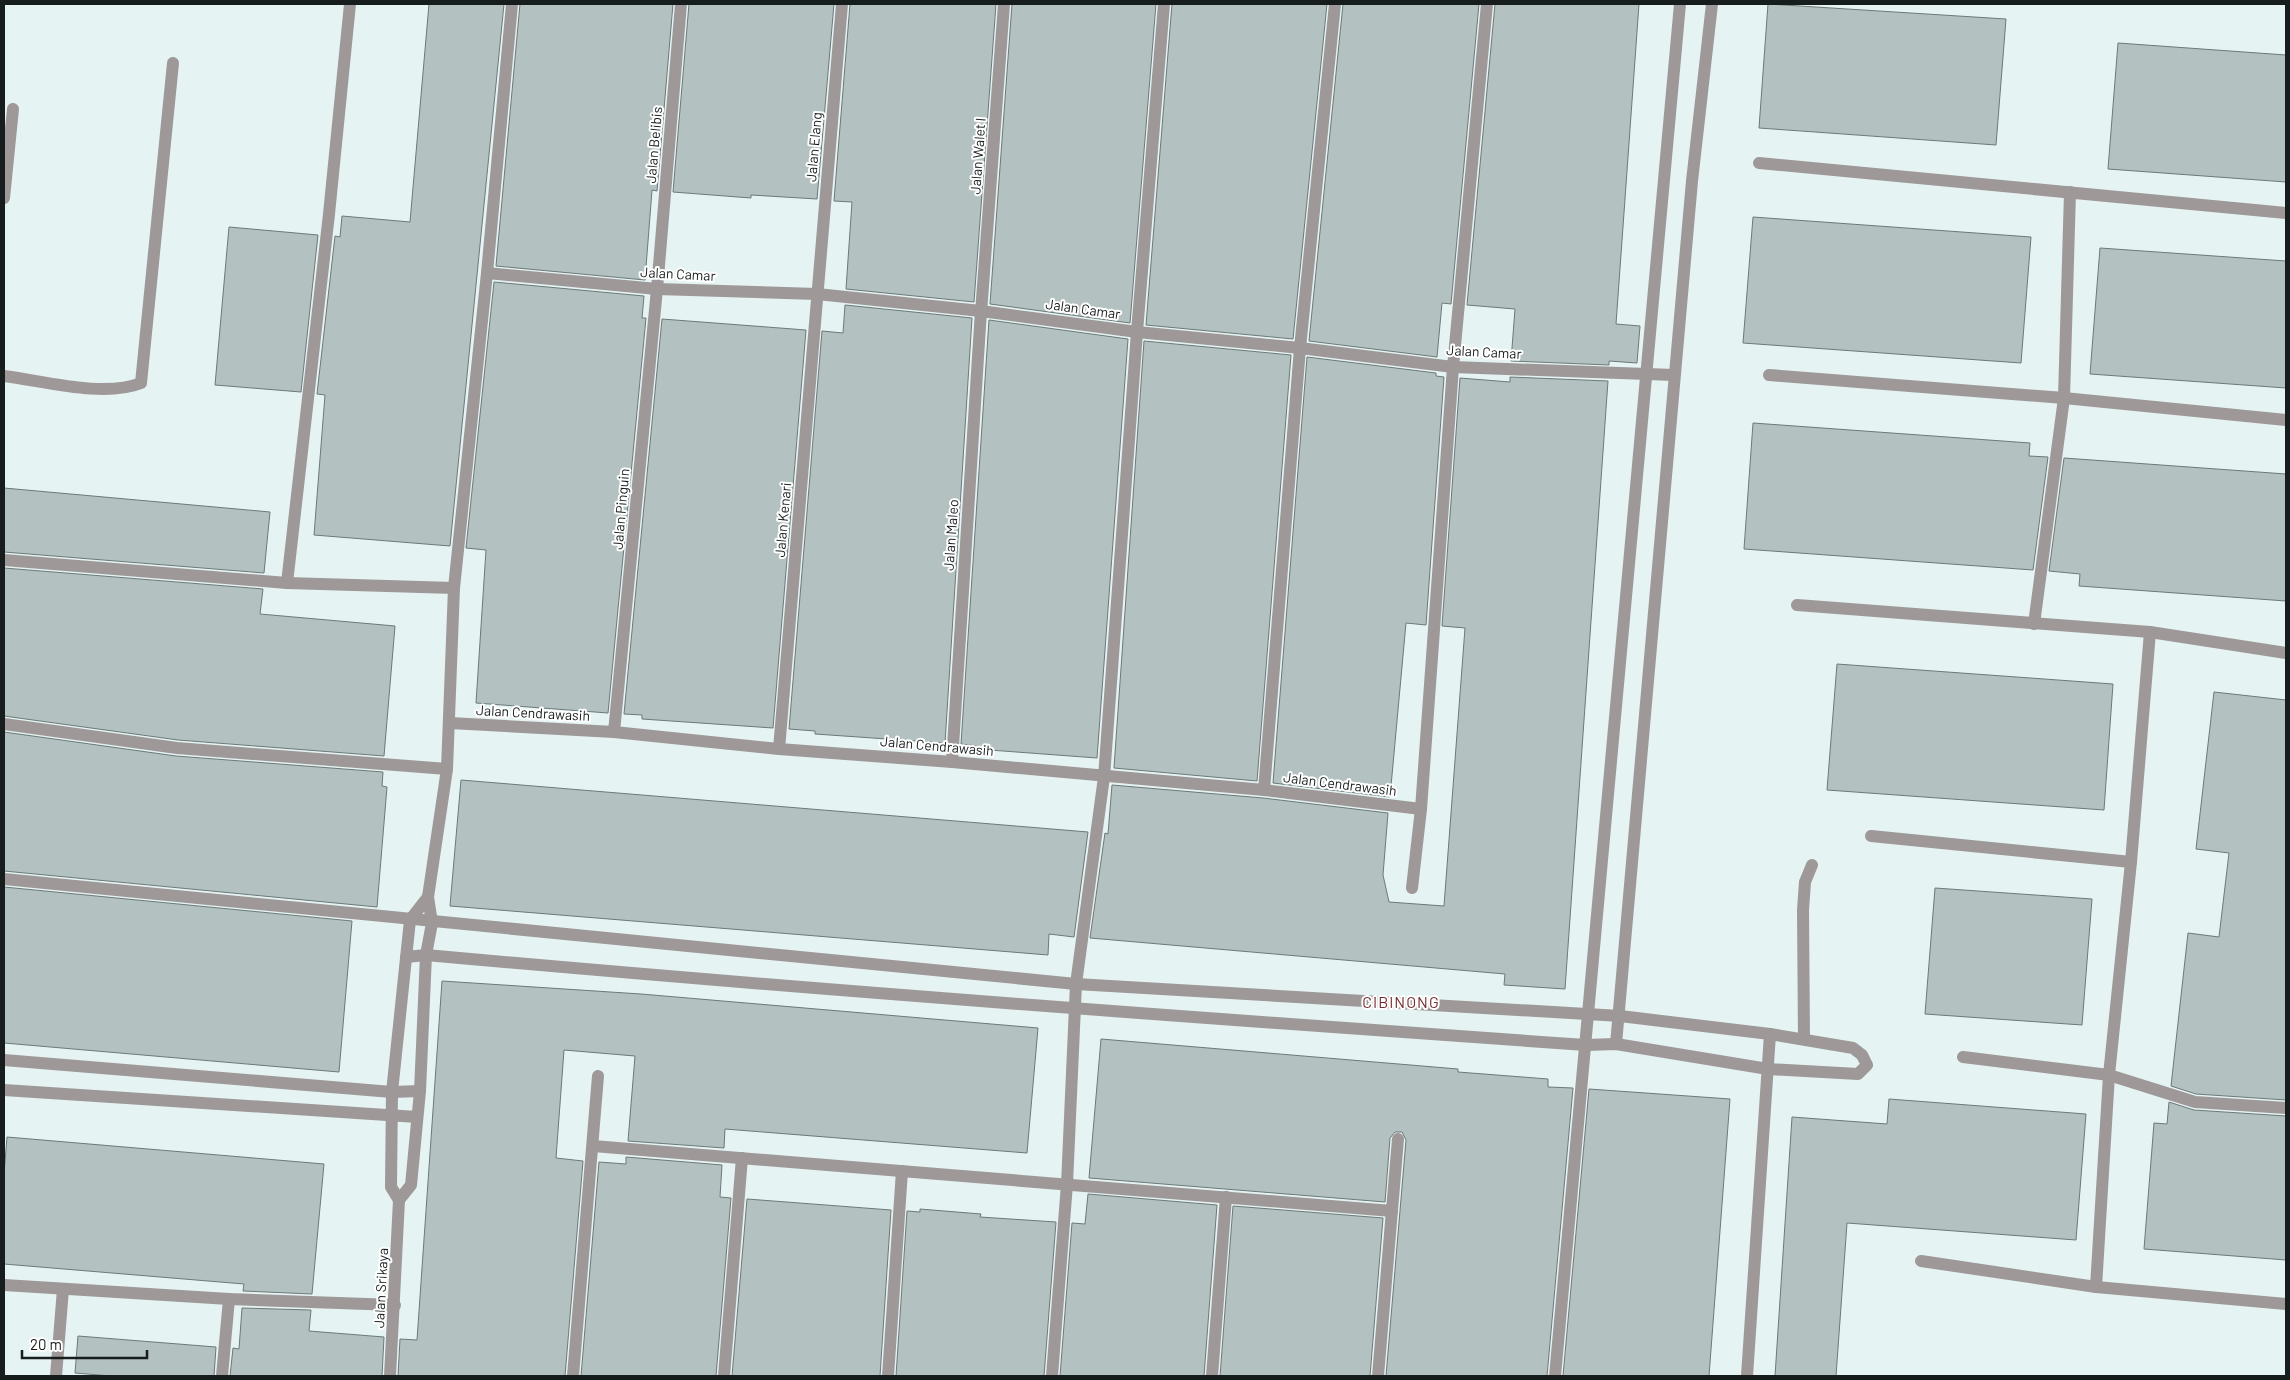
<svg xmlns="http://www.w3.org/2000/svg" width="2290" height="1380" viewBox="0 0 2290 1380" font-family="Barlow,sans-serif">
<rect width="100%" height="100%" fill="#e5f3f3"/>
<!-- building -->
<g fill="#b3c1c0" stroke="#6c7979">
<path d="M429,4H504L450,546L314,535L325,395L317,394L335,236L340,237L342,216L410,222Z"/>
<path d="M520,4H673L657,191L652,190L645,280L496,266Z"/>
<path d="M689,4H834L817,199L751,195V198L673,192Z"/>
<path d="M850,4H996L974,302L846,289L852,202L834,201Z"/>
<path d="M1012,4H1156L1130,323L990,304Z"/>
<path d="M1172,4H1327L1293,339L1146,325Z"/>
<path d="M1343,4H1479L1451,304L1442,303L1437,357L1309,341Z"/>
<path d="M1495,4H1639L1616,324L1640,326L1637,363L1609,361V365L1511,361L1515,309L1467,305Z"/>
<path d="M1768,4L2006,19L1996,145L1759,128Z"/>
<path d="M2118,43L2286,55V182L2108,169Z"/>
<path d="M1753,217L2031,237L2021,363L1743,343Z"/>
<path d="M229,227L318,235L301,392L215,385Z"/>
<path d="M2100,248L2286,261V388L2090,374Z"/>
<path d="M494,282L644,296L642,318H646L608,713L476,703L486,550L466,548Z"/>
<path d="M845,305L972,318L945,743L815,734V731L789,729L822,331L843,333Z"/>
<path d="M662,319L806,330L773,728L642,719V715L624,714Z"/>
<path d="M989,320L1128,339L1097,758L976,749V746L961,744Z"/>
<path d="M1144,341L1291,355L1257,781L1114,768Z"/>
<path d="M1307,357L1436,373V376L1444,377L1426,625L1406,623L1390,797L1273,783Z"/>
<path d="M1510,377L1608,381L1565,989L1504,985L1505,974L1090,938L1105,833L1108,834L1112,785L1263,798L1388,813L1383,875L1389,902L1444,906L1465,628L1442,626L1460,378L1510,382Z"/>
<path d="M1753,423L2030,443L2029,456L2048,457L2033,570L1744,549Z"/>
<path d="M2064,458L2286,474V601L2079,586L2080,574L2049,571Z"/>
<path d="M4,488L270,512L264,573L4,552Z"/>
<path d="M4,568L263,589L260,614L395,626L384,756L178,740L4,716Z"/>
<path d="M1837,664L2113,684L2104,810L1827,790Z"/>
<path d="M2214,692L2286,700V1100L2196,1094L2171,1086L2188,933L2219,937L2229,853L2196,849Z"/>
<path d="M4,732L176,756L383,772L382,786L387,787L377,907L4,871Z"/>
<path d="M461,780L1088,832L1074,937L1049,934L1048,955L450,906Z"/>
<path d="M4,887L352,921L339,1072L4,1043Z"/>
<path d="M1935,888L2092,899L2082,1025L1925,1014Z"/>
<path d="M442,981L641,994L1038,1028L1027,1153L725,1129L724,1148L628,1141L635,1056L564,1050L556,1158L583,1161L565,1376H398L400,1339L417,1340Z"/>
<path d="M1101,1039L1458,1069V1072L1548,1079V1087L1573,1088L1547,1376H1386L1406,1140L1402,1132H1395L1390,1138L1385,1202L1089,1178Z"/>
<path d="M1589,1089L1730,1099L1709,1376H1563Z"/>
<path d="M1889,1099L2086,1114L2076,1240L1847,1223L1836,1376H1775L1792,1117L1887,1124Z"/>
<path d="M2169,1102L2194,1110L2286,1116V1260L2144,1249L2154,1123L2167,1124Z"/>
<path d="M7,1137L324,1164L312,1294L243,1291L244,1284L4,1264V1174Z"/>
<path d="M626,1157L722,1165L720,1197L731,1198L716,1376H581L599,1162L626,1164Z"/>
<path d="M1088,1194L1217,1205L1204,1376H1060L1072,1223L1085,1224Z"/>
<path d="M747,1199L891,1210L880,1376H732Z"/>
<path d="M1233,1206L1383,1218L1370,1376H1220Z"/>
<path d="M920,1209L981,1214L980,1217L1056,1222L1044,1376H896L907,1211L920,1212Z"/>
<path d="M242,1308L311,1310L309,1331L384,1337L382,1376H230L233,1348L239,1349Z"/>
<path d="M78,1336L216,1347L214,1376H111L75,1373Z"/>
</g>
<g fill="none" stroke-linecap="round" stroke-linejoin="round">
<!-- minor -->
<g stroke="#9e9898" stroke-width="12">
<path d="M1759,163L2286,213"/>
<path d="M4,198L13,109"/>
<path d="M487,273L657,289L817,294L981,311L1137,332L1300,348L1453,367L1674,375"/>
<path d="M1769,375L2064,398L2286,420"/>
<path d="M4,376C44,381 104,398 141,383L173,63"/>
<path d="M4,560L287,583L454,588"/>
<path d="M287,583L329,214L350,4"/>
<path d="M1797,605L2150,632L2286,653"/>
<path d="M2034,624L2064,398L2070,192"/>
<path d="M450,723L614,732L779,749L952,762L1264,790L1421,809"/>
<path d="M4,724L177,748L447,769"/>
<path d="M614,732L657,289L681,4"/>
<path d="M779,749L842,4"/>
<path d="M952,762L980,326L1004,4"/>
<path d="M1264,790L1300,348L1335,4"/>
<path d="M1871,836L2131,862"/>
<path d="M4,879L1076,984L1620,1016L1770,1034L1853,1048L1862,1055L1867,1065L1858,1074L1768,1069L1616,1044L1586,1045C1199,1018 812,990 426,955L406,957"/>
<path d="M1412,888L1421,809L1453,367L1487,4"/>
<path d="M1804,1039L1803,910L1805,882L1812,865"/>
<path d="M1616,1044L1692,181L1712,4"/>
<path d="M1963,1057L2109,1075L2195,1102L2286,1108"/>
<path d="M4,1060L392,1092L420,1091"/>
<path d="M4,1090L417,1117"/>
<path d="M593,1146L1392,1211"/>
<path d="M399,1200L411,1185L420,1091L426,955L432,923L428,897L447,769L454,588L487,273L512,4"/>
<path d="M399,1200L391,1187L392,1092L410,920L428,897"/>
<path d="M1921,1261L2096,1287L2286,1304"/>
<path d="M4,1285L229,1299L395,1305"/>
<path d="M2096,1287L2109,1075L2131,862L2150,632"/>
<path d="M56,1376L63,1289"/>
<path d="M222,1376L229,1299"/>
<path d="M390,1376L399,1200"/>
<path d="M573,1376L598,1076"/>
<path d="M724,1376L742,1158"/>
<path d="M888,1376L902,1171"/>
<path d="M1052,1376L1067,1184L1076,984L1104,777L1137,332L1164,4"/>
<path d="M1212,1376L1226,1197"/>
<path d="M1378,1376L1398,1139"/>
<path d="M1555,1376L1680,4"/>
<path d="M1747,1376L1770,1034"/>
</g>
</g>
<g text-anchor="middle" stroke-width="4" stroke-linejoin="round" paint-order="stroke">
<!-- street labels -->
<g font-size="14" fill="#171c1c" stroke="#fff">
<text transform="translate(654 145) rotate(-85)" y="5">Jalan Belibis</text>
<text transform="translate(814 147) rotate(-85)" y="5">Jalan Elang</text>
<text transform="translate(978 156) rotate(-86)" y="5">Jalan Walet I</text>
<text transform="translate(678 274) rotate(3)" y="5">Jalan Camar</text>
<text transform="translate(1083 309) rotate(8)" y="5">Jalan Camar</text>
<text transform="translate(1484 352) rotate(3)" y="5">Jalan Camar</text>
<text transform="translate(621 509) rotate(-85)" y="5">Jalan Pinguin</text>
<text transform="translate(783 520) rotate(-85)" y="5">Jalan Kenari</text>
<text transform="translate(951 535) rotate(-86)" y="5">Jalan Maleo</text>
<text transform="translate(533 713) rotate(3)" y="5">Jalan Cendrawasih</text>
<text transform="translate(937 746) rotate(5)" y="5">Jalan Cendrawasih</text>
<text transform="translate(1340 784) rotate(7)" y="5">Jalan Cendrawasih</text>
<text transform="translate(381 1288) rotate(-87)" y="5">Jalan Srikaya</text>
</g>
<!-- quarter labels -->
<g font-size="16" letter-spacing="1" fill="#742d30" stroke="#fff">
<text x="1401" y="1008">CIBINONG</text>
</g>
</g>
<!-- border -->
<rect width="2290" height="1380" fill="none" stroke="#171c1c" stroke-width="10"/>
<!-- scale -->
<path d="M22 1350v8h125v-8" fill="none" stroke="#171c1c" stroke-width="2.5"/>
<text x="30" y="1350" font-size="15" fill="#171c1c" stroke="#ffffff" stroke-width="4" paint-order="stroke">20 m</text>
</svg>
